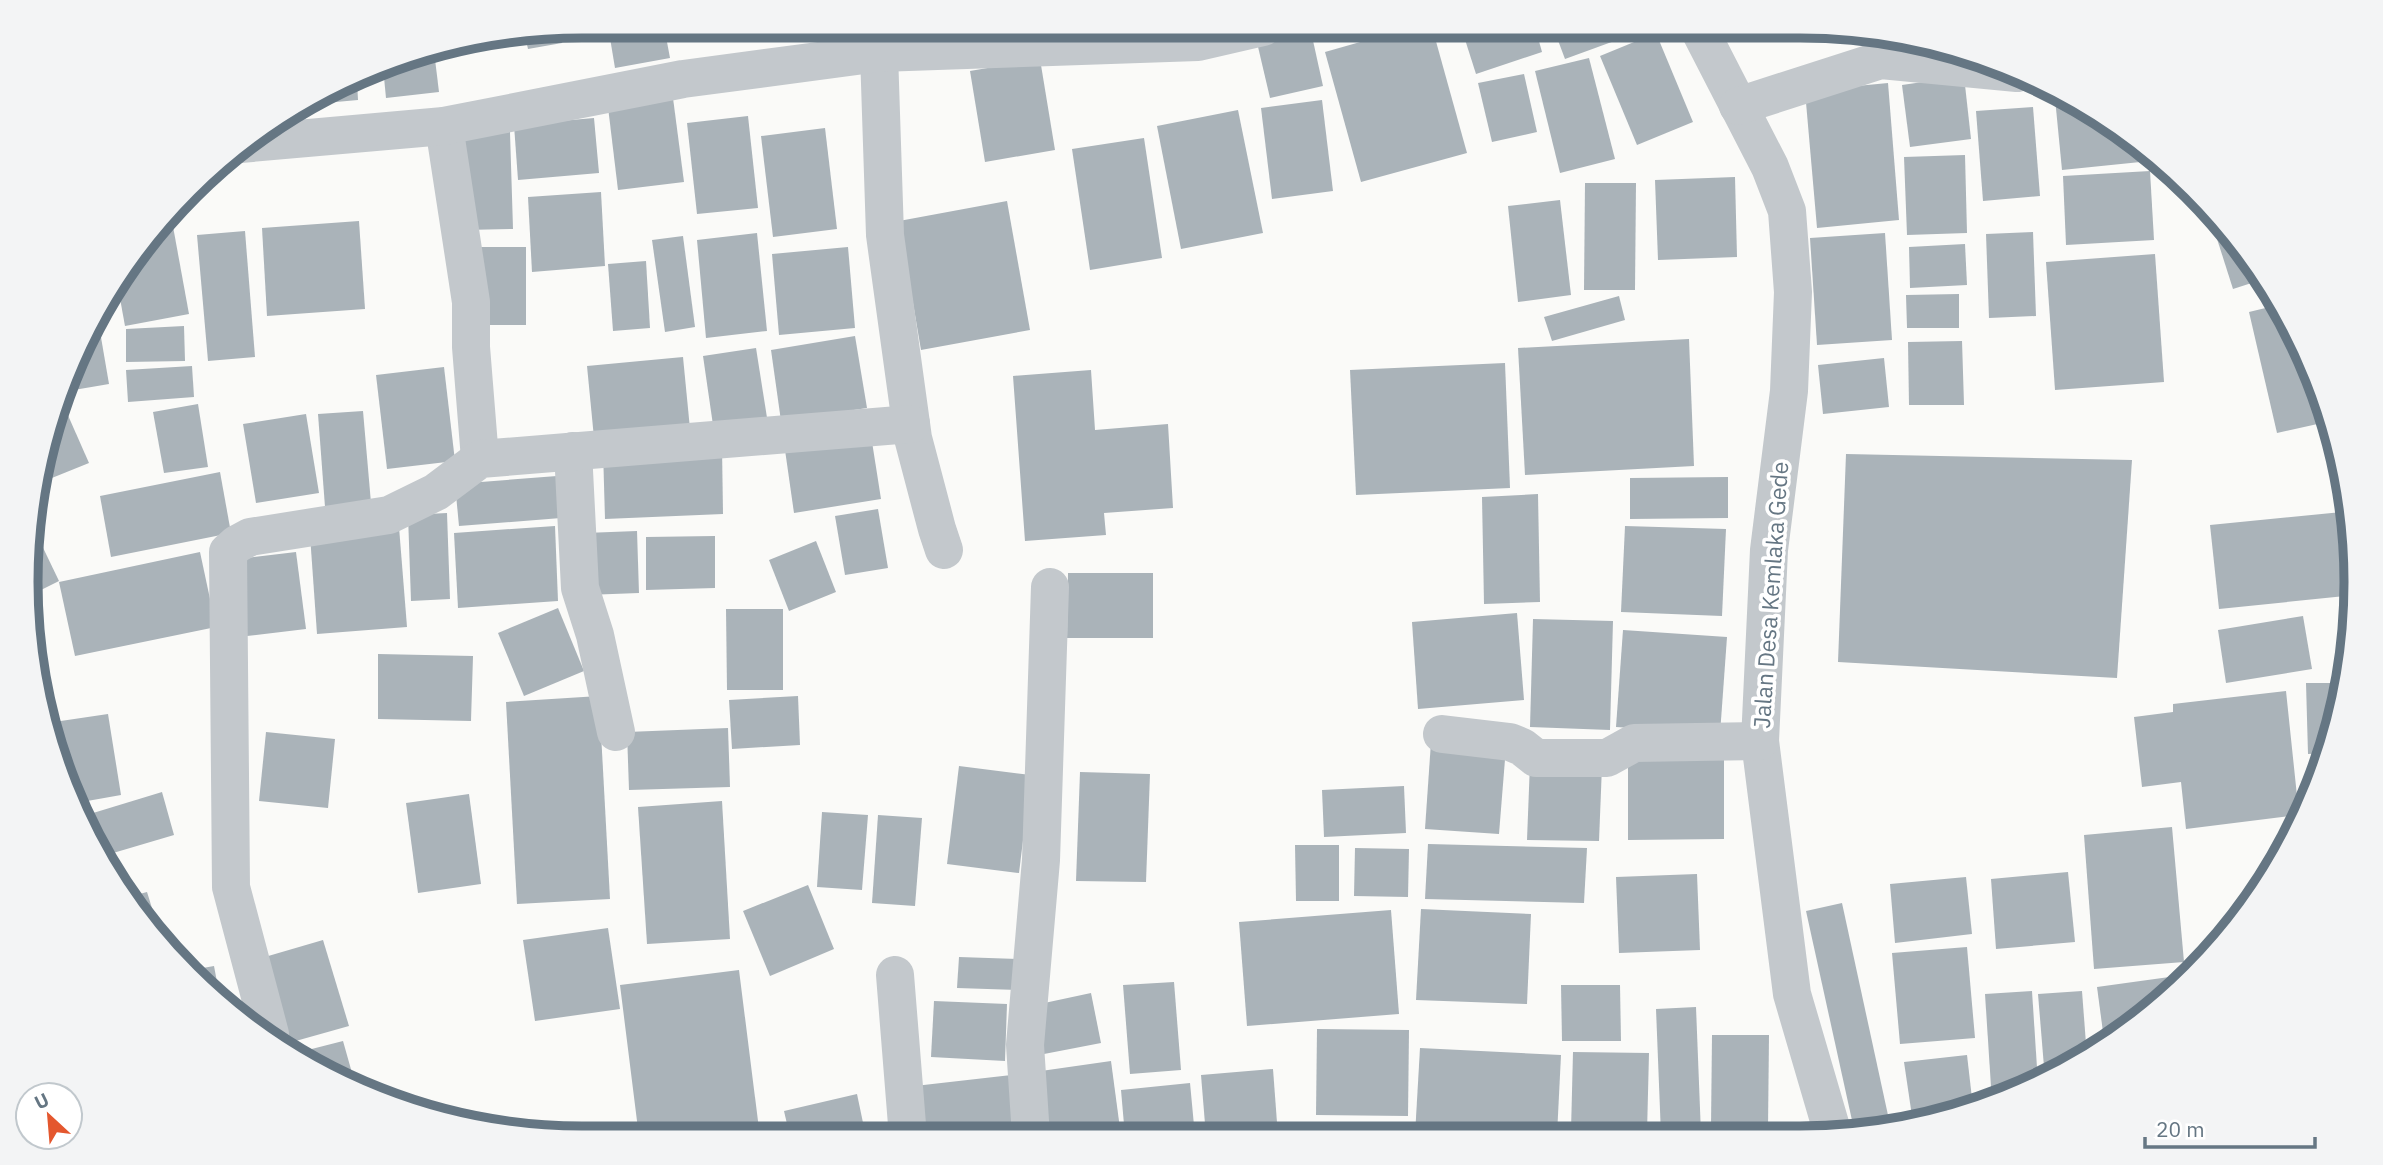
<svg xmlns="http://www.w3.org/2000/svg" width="2383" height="1165" viewBox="0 0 2383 1165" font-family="'IBM Plex Sans',sans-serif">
<rect width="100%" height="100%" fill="#fafaf8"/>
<!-- building -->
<g fill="#aab3b9">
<path d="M608,26H664L670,58L615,68Z"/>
<path d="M1289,27H1310L1323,86L1270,98L1255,34Z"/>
<path d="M1413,27H1432L1467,153L1361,182L1325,52Z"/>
<path d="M1461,27H1535L1542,52L1476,74Z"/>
<path d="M1553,27H1650V28L1565,59Z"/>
<path d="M560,30L562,43L528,49L525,36Z"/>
<path d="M1656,33L1693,122L1637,145L1600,56Z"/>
<path d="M1877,34L1902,38V39L1878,41Z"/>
<path d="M434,51L439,92L386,98L383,67L403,56Z"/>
<path d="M1589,58L1615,159L1560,173L1535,71Z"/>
<path d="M1040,59L1055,150L985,162L970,71Z"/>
<path d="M1524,74L1537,132L1492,142L1478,83Z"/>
<path d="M1964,76L1971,139L1910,147L1902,85Z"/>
<path d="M357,81L358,100L314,104L331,95Z"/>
<path d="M1888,83L1899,220L1817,228L1805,91Z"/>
<path d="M2054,88L2139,141L2160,160L2062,170Z"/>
<path d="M673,98L684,182L618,190L608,107Z"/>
<path d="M1322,100L1333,191L1272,199L1261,108Z"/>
<path d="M2033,107L2040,196L1983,201L1976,111Z"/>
<path d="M1238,110L1263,233L1181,249L1157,126Z"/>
<path d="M748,116L758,208L697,214L687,123Z"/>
<path d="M594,118L599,173L518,180L514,125Z"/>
<path d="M825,128L837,229L773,237L761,136Z"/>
<path d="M510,132L513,229L465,230L461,134Z"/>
<path d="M1144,138L1162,258L1090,270L1072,149Z"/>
<path d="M1965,155L1967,233L1907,235L1904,157Z"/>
<path d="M2150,171L2154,240L2066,245L2063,176Z"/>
<path d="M1735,177L1737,257L1658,260L1655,180Z"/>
<path d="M1585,183H1636L1635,290H1584Z"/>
<path d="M2192,191L2207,205L2209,207L2196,210Z"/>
<path d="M601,192L605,266L532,272L528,197Z"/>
<path d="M1560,200L1571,295L1518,302L1508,206Z"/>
<path d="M1007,201L1030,330L921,350L899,221Z"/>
<path d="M170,210L189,314L125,326L117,282Z"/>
<path d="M2219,217L2264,279L2233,289L2211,220Z"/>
<path d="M359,221L365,309L267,316L262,228Z"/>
<path d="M245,231L255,357L208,361L197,235Z"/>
<path d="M2033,232L2036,316L1989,318L1986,234Z"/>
<path d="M757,233L767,331L706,338L697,240Z"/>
<path d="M1885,233L1892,340L1817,345L1810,238Z"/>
<path d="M683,236L695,327L665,332L652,240Z"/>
<path d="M1965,244L1967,285L1910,288L1909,247Z"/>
<rect x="476" y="247" width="50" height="78"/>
<path d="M848,247L855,328L779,335L772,254Z"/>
<path d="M2155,254L2164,382L2055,390L2046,262Z"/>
<path d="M646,261L650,328L613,331L608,264Z"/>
<path d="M1959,294V328H1907L1906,295Z"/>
<path d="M1619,296L1625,320L1552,341L1544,317Z"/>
<path d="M2282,304L2327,403L2331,421L2277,433L2249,312Z"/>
<path d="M97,314L109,384L68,391Z"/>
<path d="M184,326L185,361L126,362V329Z"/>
<path d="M855,336L867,408L781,421L771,350Z"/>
<path d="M1689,339L1694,466L1525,475L1518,348Z"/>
<path d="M1962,341L1964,405H1909L1908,342Z"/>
<path d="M756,348L768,424L714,432L703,356Z"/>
<path d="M683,357L690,429L594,438L587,366Z"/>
<path d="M1884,358L1889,407L1823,414L1818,365Z"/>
<path d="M1505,363L1510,488L1356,495L1350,370Z"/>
<path d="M192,366L194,397L128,402L126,370Z"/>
<path d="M444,367L455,461L387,469L376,375Z"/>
<path d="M1091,370L1095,430L1168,424L1173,508L1104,513L1106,535L1025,541L1013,376Z"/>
<path d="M63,404L89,463L37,484V474Z"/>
<path d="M198,404L208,467L164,473L153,412Z"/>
<path d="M363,411L371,503L325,507L318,414Z"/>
<path d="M306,414L319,493L256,503L243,424Z"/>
<path d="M870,429L881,499L794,513L784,443Z"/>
<path d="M722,447L723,514L605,519L603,450Z"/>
<path d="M1846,454L2132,460L2117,678L1838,662Z"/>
<path d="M220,472L231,533L111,557L100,496Z"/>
<path d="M557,476L561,518L459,526L455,484Z"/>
<path d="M1728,477V518L1630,519V478Z"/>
<path d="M1538,494L1540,602L1484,604L1482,497Z"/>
<path d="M878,509L888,568L845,575L835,516Z"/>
<path d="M2352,511L2355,595L2219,609L2210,525Z"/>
<path d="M447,513L450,599L411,601L408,515Z"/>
<path d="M555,526L558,601L458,608L454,533Z"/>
<path d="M1625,526L1726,529L1722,616L1621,612Z"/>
<path d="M399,527L407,627L317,634L310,535Z"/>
<path d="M35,531L59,581L33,594L34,557Z"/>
<path d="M637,531L639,593L586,595L585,533Z"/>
<path d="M715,536V588L646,590V537Z"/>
<path d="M816,541L836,592L789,611L769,560Z"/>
<path d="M200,552L216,627L75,656L59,582Z"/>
<path d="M296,552L306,629L247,636L238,559Z"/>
<path d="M1068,573H1153V638H1067Z"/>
<path d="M558,608L584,671L524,696L498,633Z"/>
<path d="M726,609H783V690H727Z"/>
<path d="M1517,613L1524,700L1418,709L1412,622Z"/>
<path d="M2303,616L2312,669L2226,683L2218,630Z"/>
<path d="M1533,619L1613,621L1610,730L1530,727Z"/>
<path d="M1623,630L1727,637L1720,734L1616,727Z"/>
<path d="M378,654L473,656L471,721L378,719Z"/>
<path d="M2306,683H2340L2341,708L2338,726L2328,753L2308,754Z"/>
<path d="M2286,691L2299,815L2186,829L2181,782L2142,787L2134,717L2173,712V704Z"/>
<path d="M599,696L610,899L517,904L506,702Z"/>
<path d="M798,696L800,745L732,749L729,700Z"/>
<path d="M108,714L121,795L76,803L57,741L54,722Z"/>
<path d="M728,728L730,787L629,790L627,732Z"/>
<path d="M266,732L335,739L328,808L259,801Z"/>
<path d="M1431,742L1506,747L1499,834L1425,829Z"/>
<path d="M1724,751V839L1628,840V752Z"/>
<path d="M1530,763L1602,766L1599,841L1527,840Z"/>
<path d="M959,766L1031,775L1019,873L947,864Z"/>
<path d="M1080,772L1150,774L1146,882L1076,881Z"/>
<path d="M1404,786L1406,833L1324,837L1322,790Z"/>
<path d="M162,792L174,835L103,856L84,829L80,817Z"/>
<path d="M469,794L481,884L418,893L406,803Z"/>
<path d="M722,801L730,939L647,944L638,807Z"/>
<path d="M822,812L868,815L862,890L817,887Z"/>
<path d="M878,815L922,818L915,906L872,903Z"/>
<path d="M2172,827L2184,962L2094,969L2084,835Z"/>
<path d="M1428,844L1587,848L1584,903L1425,899Z"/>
<path d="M1295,845H1339V901H1296Z"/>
<path d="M1355,848L1409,849L1408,897L1354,896Z"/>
<path d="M2068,872L2075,942L1996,949L1991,879Z"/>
<path d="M1697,874L1700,950L1619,953L1616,877Z"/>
<path d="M1966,877L1972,934L1895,943L1890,884Z"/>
<path d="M808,885L834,949L770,976L743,911Z"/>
<path d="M147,892L160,934H159L132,896Z"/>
<path d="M1842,903L1891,1129L1873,1134H1855L1806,911Z"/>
<path d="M1421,909L1531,914L1527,1004L1416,1000Z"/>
<path d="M1391,910L1399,1014L1247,1026L1239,922Z"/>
<path d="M608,928L620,1009L535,1021L523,940Z"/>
<path d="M323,940L349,1026L285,1044L258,959Z"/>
<path d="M1967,947L1975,1038L1900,1044L1892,953Z"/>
<path d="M959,957L1020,959L1019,990L957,988Z"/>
<path d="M214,966L220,998L186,971Z"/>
<path d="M739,970L760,1137H639L620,985Z"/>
<path d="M2191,974L2110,1045L2105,1047L2097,987Z"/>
<path d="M1174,982L1181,1070L1130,1074L1123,985Z"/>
<path d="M1561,985H1620L1621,1041H1562Z"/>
<path d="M2032,991L2038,1083L2013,1097L1992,1102L1985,994Z"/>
<path d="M2082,991L2087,1057L2045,1079L2038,994Z"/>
<path d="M1091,993L1101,1043L1044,1054L1035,1005Z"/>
<path d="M934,1001L1007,1004L1005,1061L931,1057Z"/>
<path d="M1696,1007L1701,1134L1661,1135L1656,1009Z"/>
<path d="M1317,1029L1409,1030L1408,1116L1316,1115Z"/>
<path d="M1712,1035H1769L1768,1128L1711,1127Z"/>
<path d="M343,1041L354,1080L342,1083L296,1053Z"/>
<path d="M1420,1048L1561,1055L1557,1135H1415Z"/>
<path d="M1573,1052L1649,1053L1647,1133L1571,1131Z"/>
<path d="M1967,1055L1973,1107L1913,1123L1904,1062Z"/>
<path d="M1111,1061L1121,1136H1036L1027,1073Z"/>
<path d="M1273,1069L1278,1136H1206L1201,1075Z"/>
<path d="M1021,1074L1028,1136L912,1137L906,1087Z"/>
<path d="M1190,1083L1195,1136H1125L1121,1090Z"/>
<path d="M857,1094L866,1137H790L784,1111Z"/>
<path d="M1312,1128H1394V1135L1312,1136Z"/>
<path d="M613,1132L615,1137H590V1136Z"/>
</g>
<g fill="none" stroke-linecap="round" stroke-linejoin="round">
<!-- minor -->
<g stroke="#c3c8cc" stroke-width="38">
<path d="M1698,27L1770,167L1787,211L1793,292L1789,391L1769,550L1760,741L1792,994L1833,1134"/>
<path d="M879,53L885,235L913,438L937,529L944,550"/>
<path d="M1738,106L1881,60L2017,73"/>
<path d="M444,126L471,302V347L480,459"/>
<path d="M240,144L444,126L683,79L879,53L1198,42L1263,27"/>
<path d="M573,451L580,588L595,635L616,732"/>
<path d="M1442,734L1510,742L1522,747L1536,758H1607L1634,743L1760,741"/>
<path d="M895,975L908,1137"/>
<path d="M270,1034L231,887L228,552L237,544L250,537L389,515L436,492L480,459L911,424"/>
<path d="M1031,1136L1025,1045L1041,860L1050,587"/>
</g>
</g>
<g text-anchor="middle" stroke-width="7" stroke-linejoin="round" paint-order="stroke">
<!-- street labels -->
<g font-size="23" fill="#657683" stroke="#fff">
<text transform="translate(1771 595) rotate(-86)" y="8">Jalan Desa Kemlaka Gede</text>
</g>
</g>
<!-- crop -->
<path d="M0 0H2383V1165H0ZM582 38H1800A544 544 0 0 1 2344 582V582A544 544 0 0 1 1800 1126H582A544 544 0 0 1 38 582V582A544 544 0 0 1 582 38Z" fill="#f3f4f5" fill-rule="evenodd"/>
<path fill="none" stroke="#657683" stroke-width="9" d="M582 38H1800A544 544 0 0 1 2344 582V582A544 544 0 0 1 1800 1126H582A544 544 0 0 1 38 582V582A544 544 0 0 1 582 38Z"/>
<!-- north arrow -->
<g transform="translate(49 1116) rotate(334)"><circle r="33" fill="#ffffff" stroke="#c1c8cd" stroke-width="2"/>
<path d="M0-5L12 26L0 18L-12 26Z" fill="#e4572e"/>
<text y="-10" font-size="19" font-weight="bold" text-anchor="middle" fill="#657683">U</text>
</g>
<!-- scale -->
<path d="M2145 1137v10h170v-10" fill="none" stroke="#657683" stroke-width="3.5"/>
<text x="2156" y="1137" font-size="21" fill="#657683" stroke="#ffffff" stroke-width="5" paint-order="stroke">20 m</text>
</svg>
